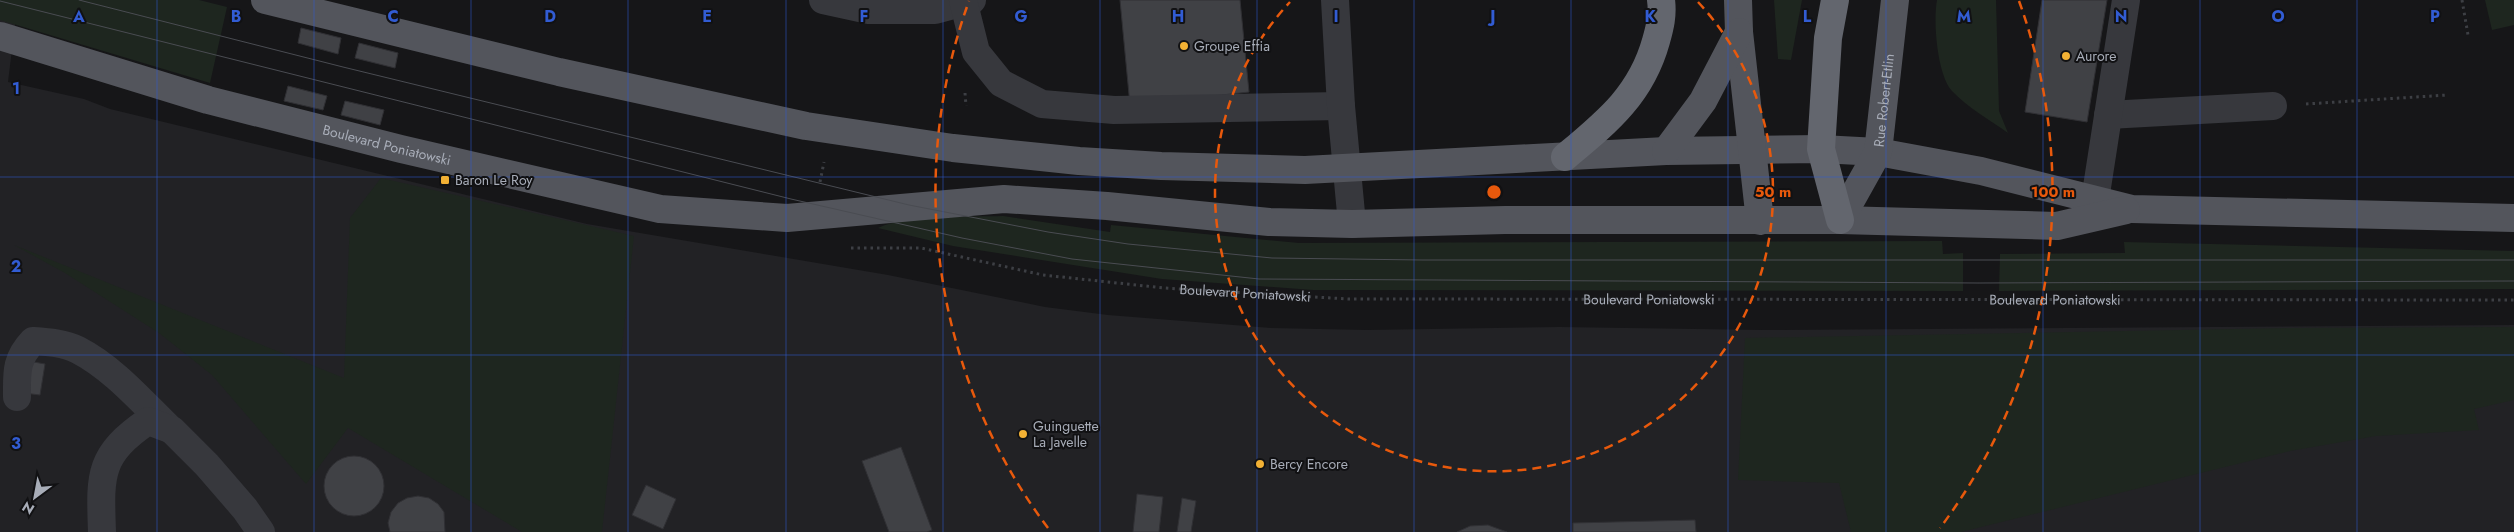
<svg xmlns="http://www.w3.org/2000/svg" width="2514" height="532" font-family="Jost,sans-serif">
<rect width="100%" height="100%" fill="#161618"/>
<polygon fill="#222225" points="0,0 18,0 8,82 84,99 110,109 587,224 888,275 1045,307 1108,315 1271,328 1367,330 1560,327 1763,330 2514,325 2514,532 0,532"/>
<g fill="#1e261f">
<polygon points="0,0 199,0 227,7 210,83 0,20"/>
<polygon points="1774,0 1802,0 1791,60 1778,59"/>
<path d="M1937,0H1996L1999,111L2008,133C1990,120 1967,107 1952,91C1937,75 1933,20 1937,0Z"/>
<polygon points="2485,0 2514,0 2514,25 2492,30"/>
<polygon points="381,178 634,236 602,532 522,532 348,428 306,484 212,375 159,333 65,273 14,245 344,378 350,218"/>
<path d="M1003,216L1110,232L1111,225L1299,243L1942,241L1943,254L1963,253V291L1313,290L1162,279L953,246L878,228C903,215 973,217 1003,216Z"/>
<polygon points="2124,242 2514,251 2514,289 1999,291 2000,254 2125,253"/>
<polygon points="2514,327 2514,400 2474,409 2479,430 2376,436 2290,451 1961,532 1851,532 1839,483 1738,480 1745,338 2288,328"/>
</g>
<g fill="#404145" stroke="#303034">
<polygon points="1120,0 1240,0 1249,92 1130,105"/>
<polygon points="2042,0 2107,0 2087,122 2025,112"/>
<polygon points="301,28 341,38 338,54 298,43"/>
<polygon points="359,43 398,53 395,68 355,58"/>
<polygon points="288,86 327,96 323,110 284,101"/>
<polygon points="345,101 384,110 380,125 341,115"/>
<polygon points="28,361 45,364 40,395 24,393"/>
<polygon points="901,447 932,530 927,532 889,532 862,461"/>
<circle cx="354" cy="486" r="30"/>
<polygon points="646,485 676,499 663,529 632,515"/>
<polygon points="1137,494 1163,497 1159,532 1133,532"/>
<polygon points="418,496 429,498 438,504 444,512 445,532 390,532 388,523 391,512 398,503 407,498"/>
<polygon points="1182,498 1196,501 1191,532 1177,532"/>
<polygon points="1695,520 1696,532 1573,532 1573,523"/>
<polygon points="1488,525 1507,532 1457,532 1470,526"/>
</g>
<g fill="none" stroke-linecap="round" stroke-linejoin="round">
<g stroke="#3d3f44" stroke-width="3" stroke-dasharray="2.5 4" stroke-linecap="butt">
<polyline points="2462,0 2468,35"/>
<polyline points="965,93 966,106"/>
<polyline points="2306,104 2447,95"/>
<polyline points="820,182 824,162"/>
<path id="s1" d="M851,248H921L1043,275L1164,288L1348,299L2514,300"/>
</g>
<g stroke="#37383d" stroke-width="28">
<polyline points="823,0 869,10 935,10 972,0"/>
<polyline points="963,0 976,52 1001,83 1042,104 1114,110 1341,106"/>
<polyline points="1335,0 1341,106 1352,224"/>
<polyline points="2108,115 2273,106"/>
<polyline points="2095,200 2126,0"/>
<path d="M17,397C17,373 15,360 33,341C48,342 64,343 78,350C113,368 142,402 170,429"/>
<path d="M102,532C100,475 98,455 148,421L172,430L207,465L245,509L261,532"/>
</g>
<g stroke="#53555c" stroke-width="28">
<polyline points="265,0 559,72 806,126 953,148 1079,161 1161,166 1305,170 1666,151 1821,149 1878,152 1981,171 2132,209 2514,218"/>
<polyline points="1738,0 1739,32 1760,221"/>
<path id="s2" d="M0,36L208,100L401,149L660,209L787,218L1004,199L1107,206L1269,222L1352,224L1505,220H1840L2057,226L2126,210"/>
<polyline points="1666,151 1703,101 1739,32"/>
<path id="s3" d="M1840,220L1878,152L1895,0"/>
</g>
<g stroke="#63666e" stroke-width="28">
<polyline points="1835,0 1828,38 1821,149 1840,220"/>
<path d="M1565,157C1607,122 1641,95 1656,41C1660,27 1663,15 1661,0"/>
</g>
<g stroke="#4a4c52" stroke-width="1">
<polyline points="79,0 343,67 909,205 1048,232 1128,244 1272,258 1422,260 2514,260"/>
<polyline points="0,1 791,199 962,238 1072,259 1259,279 1978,283 2514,281"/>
</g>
</g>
<path fill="none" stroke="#325cd3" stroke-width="1" stroke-opacity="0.55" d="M157,0V532M314,0V532M471,0V532M628,0V532M786,0V532M943,0V532M1100,0V532M1257,0V532M1414,0V532M1571,0V532M1728,0V532M1886,0V532M2043,0V532M2200,0V532M2357,0V532M0,177H2514M0,355H2514"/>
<g fill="none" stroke="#e8590c" stroke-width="2.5" stroke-dasharray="9 6">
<path d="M1698 2A279 279 0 1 1 1290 2"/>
<path d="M1048 528A559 559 0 0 1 969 1M2019 1A559 559 0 0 1 1940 528"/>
</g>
<g fill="#f2b134" stroke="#111113" stroke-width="2">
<circle cx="1184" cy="46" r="5"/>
<circle cx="2066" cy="56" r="5"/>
<rect x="440" y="175" width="10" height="10" rx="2.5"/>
<circle cx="1023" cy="434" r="5"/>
<circle cx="1260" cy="464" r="5"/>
</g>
<g text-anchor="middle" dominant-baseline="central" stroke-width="4" stroke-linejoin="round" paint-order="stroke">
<g font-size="14" fill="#a8adb8" stroke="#111113" text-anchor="start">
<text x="1194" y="46">Groupe Effia</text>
<text x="2076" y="56">Aurore</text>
<text x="455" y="180">Baron Le Roy</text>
<text x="1033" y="426">Guinguette<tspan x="1033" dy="16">La Javelle</tspan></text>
<text x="1270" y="464">Bercy Encore</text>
</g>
<g font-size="14" fill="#a8adb8" stroke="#111113">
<text stroke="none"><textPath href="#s3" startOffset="130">Rue Robert-Etlin</textPath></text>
<text stroke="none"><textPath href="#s2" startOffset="402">Boulevard Poniatowski</textPath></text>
<text stroke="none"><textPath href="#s1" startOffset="398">Boulevard Poniatowski</textPath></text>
<text stroke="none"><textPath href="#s1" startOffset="1208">Boulevard Poniatowski</textPath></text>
<text stroke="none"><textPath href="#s1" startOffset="802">Boulevard Poniatowski</textPath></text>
</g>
</g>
<g font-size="16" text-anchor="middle" font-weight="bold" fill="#325cd3" stroke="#111113" stroke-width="4" stroke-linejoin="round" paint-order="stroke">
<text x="79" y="22">A</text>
<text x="236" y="22">B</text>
<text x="393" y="22">C</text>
<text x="550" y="22">D</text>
<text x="707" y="22">E</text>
<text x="864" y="22">F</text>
<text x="1021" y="22">G</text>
<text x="1178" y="22">H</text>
<text x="1336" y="22">I</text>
<text x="1493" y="22">J</text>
<text x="1650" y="22">K</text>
<text x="1807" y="22">L</text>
<text x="1964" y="22">M</text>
<text x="2121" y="22">N</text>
<text x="2278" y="22">O</text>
<text x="2435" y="22">P</text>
<text x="16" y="94">1</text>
<text x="16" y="272">2</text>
<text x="16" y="449">3</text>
</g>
<circle cx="1494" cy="192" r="8" fill="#e8590c" stroke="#111113" stroke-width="2.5"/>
<g font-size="15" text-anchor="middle" font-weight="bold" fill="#e8590c" stroke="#111113" stroke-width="4" stroke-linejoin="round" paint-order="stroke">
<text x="1773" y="197">50 m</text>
<text x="2053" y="197">100 m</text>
</g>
<g transform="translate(35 497) rotate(212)" stroke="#111113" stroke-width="4" paint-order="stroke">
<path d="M0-4L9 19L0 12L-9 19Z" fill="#a8adb8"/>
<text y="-8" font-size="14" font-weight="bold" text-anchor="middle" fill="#a8adb8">N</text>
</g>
</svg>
